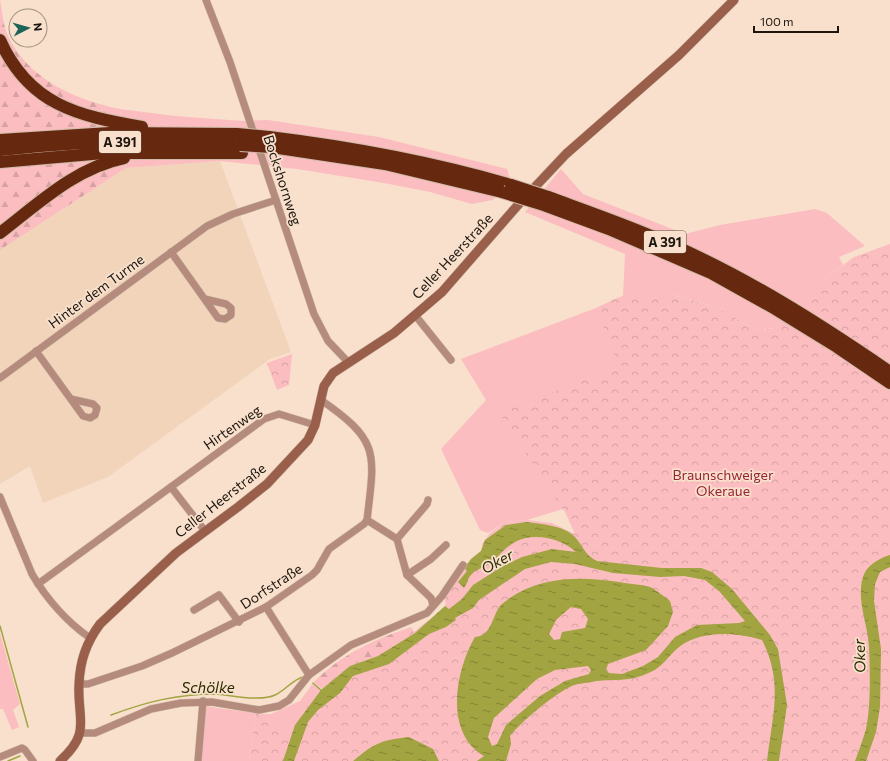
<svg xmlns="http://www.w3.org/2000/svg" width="890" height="761" font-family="Commissioner,sans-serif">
<defs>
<pattern id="forest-firs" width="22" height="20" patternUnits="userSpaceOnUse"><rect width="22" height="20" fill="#fbbdbf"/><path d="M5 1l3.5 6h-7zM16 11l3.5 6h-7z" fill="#d7a2a3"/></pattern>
<pattern id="park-crowns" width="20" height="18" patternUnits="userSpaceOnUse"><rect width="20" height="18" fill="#fbbdbf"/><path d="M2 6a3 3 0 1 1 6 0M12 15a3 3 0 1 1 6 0" fill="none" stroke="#d7a2a3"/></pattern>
<pattern id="water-ripples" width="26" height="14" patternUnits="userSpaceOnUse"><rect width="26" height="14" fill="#a2a441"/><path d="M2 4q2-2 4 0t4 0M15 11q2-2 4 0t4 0" fill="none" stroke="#838435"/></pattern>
</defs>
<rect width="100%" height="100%" fill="#f8e0cc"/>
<polygon fill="#f2d4bb" points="220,161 291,352 270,359 108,477 43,503 30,466 0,484 0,250 126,168"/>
<g fill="#fbbdbf">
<polygon points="120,109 175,116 243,121 268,120 379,137 507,169 510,179 493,200 472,204 430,192 384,183 297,169 220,161 126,168"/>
<polygon points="561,169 583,194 685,234 720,225 815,209 827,213 865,246 839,257 843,265 819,283 775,328 755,330 720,310 700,302 672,295 890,410 527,520 505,522 488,533 480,530 441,449 486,400 461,359 596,308 623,296 625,254 525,212"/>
<polygon points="0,633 20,704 13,710 19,727 12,730 3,709 0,709"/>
<polygon points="313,683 321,690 302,714 291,735 260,714 271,714 300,701"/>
<polygon points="203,706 256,713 249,761 199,761"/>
</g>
<g fill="url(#forest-firs)">
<path d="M0,0C2,11 3,25 8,36C29,80 76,100 120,109L126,168L0,250Z"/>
<path d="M411,627L415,633L378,656L350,666L322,689L314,682C340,655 375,639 411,627Z"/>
</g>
<g fill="url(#park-crowns)">
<path d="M890,244V761H439L433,749L366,750L353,761H249L256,713L260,714L291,734C302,709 322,687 343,671C353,663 366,662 377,656C393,648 409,637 422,625C429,619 438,616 444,609C446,605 446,601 444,597L471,559L481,551L483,543L490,533L505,522L527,520L552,523L575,534L565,512L499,413L619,367L596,308C605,304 615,298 624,296C655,289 691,297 720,310C741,319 749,334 775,328L819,283L854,257Z"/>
<polygon points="292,354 289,385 277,390 267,363"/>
</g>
<g fill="url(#water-ripples)" fill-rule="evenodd">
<path d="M526,522C541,524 562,525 574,536C583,545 585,556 597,561L662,568H701L712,572L732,589L770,635L778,649L787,705L779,761H767C772,716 784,683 762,640C736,632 701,630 679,647C667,657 663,668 646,674C627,682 615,679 596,681C588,683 578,683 572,686C554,694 522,721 510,736L511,744L506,761H477L484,756C444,733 455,671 475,637C493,636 492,613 502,604C535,576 579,576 619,582C629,584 640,584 650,587C657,590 664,597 670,601L673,612L668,626L646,650L608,664L606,670L609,673L622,674L643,666L658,657L675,637L697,625L739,623L745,621L719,591L705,580L684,576L660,577L613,573L575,564L551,562L525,569L479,600L473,608L455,618L456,620L446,627L429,634L389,664L353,676L340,693L318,710L308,722L294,761H283L295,725L321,690L350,666L378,656L415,633L445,606L449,609L462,599L473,585L503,566L522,557L552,549L576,552C561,538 533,532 515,542C505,547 498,558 489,564C483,568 476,569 471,575C467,579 468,583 464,588L458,582L467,571L464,568L471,559L481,551L485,540L506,525ZM571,607L581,609L588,619L585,628L562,632L560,639L554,640L549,634L556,620ZM588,666L591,670L589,674L565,681L540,696L506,725L497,744L492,746L488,737L494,718L537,679L555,670Z"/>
<path d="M890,555V567L880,572L875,584L874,601L881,649L880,707L876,732L866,761H855C859,750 863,740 866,729C871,707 870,670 869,647C868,624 856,600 863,577C866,566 879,558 890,555Z"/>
<path d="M409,737L433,749L439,761H353C374,743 382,740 409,737Z"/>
</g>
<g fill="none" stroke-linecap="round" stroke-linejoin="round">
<g stroke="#a2a441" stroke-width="1.5">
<polyline points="0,626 28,727"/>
<polyline points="313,683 322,691"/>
<path d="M111,715C146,702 177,694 215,694C231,695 260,702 275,695C286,690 292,680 303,677"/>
<polyline points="8,761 20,756"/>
</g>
<g stroke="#d1bbaa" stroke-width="8">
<g id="minor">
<polyline points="206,0 230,62 314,314 328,341 348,362"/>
<polyline points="171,252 218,318 225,319 231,315 231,308 226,304 205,299"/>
<polyline points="415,315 451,360"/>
<polyline points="36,351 83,416 90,418 95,415 97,408 93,404 71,399"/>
<polyline points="0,378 207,226 233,214 276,200"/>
<polyline points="171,487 205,531"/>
<path d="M0,497L32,574C46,598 67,622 90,638"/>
<polyline points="367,520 397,539 407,575 431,598 433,605"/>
<polyline points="397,539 427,504 428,500"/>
<polyline points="407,575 431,559 446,545"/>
<polyline points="38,584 264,419 279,414 315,425"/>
<polyline points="266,607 309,675"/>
<polyline points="194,610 219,595 239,622"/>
<path d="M79,684H88L142,666L172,653L266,607L312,575L317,570L329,549L364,524L367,520C375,452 380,441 321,400"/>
<polyline points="81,733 95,733 151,709 181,703 212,702 259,710 279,706 289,700 309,675 351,645 427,613 442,596 463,565"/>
<polyline points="0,757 22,748 25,750 33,761"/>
<polyline points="198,761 203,701"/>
</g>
</g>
<g stroke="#d1bbaa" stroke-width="10">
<path id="secondary" d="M60,761C92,732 77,720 79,684C80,661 86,643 100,624L176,553L238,507L267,484L308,440L315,425L324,386L333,373L394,333L442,292L518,205L566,154L679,55L734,0"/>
</g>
<g stroke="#d1bbaa" stroke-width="14">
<g id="motorway">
<path d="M0,40C29,105 78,116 142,127"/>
<path d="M269,137C351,147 432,162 511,185"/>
<polyline points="0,140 110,133 237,134"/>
<polyline points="272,147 385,164 502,192"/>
<path d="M0,150C80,141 160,139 240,145"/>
<polyline points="0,162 104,153 242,153"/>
<path d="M548,197C589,212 630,226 670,244C748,278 820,324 890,372"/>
<polyline points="544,205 609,229 711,273 772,307 837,347 890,383"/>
<path d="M0,233C38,204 75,168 124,158"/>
</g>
</g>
<use href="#minor" stroke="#b48b7c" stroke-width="7"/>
<use href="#secondary" stroke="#995f4a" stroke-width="9"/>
<use href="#motorway" stroke="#672810" stroke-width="12"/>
<g stroke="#d1bbaa" stroke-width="14" stroke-linecap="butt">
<g id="motorway-bridge">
<polyline points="237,134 269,137"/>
<polyline points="240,145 272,147"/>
<polyline points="511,185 548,197"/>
<polyline points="502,192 544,205"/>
</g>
</g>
<use href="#motorway-bridge" stroke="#672810" stroke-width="12"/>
</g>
<g text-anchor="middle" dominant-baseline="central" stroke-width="3.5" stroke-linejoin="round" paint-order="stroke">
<g fill="#f8e0cc" stroke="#5f5247" stroke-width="1">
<rect x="99" y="131" width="42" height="22" rx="3"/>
<rect x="644" y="231" width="42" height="22" rx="3"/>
</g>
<g font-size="13" font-weight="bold" fill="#1d150e">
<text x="120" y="142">A 391</text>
<text x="665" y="242">A 391</text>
</g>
<g font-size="14" fill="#1d150e" stroke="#f8e0cc">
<text transform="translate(283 180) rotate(72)">Bockshornweg</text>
<text transform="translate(452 256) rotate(-47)">Celler Heerstraße</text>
<text transform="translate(96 291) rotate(-36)">Hinter dem Turme</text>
<text transform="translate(232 427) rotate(-35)">Hirtenweg</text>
<text transform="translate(220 500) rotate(-38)">Celler Heerstraße</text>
<text transform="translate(271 586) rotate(-33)">Dorfstraße</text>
</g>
<g font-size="14" fill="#982437" stroke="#f8e0cc">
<text x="723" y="474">Braunschweiger<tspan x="723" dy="16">Okeraue</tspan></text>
</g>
<g font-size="15" font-style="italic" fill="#2c2c01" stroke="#f8e0cc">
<text transform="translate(497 561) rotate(-29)">Oker</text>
<text transform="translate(859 656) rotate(-92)">Oker</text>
<text x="208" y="687">Schölke</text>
</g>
</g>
<g transform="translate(28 28) rotate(84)"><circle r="19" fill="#f8e0cc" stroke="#a08f80"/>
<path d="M0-3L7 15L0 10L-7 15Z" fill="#1c6458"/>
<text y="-6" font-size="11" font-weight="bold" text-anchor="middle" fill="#1d150e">N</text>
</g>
<path d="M754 26v6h84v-6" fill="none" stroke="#1d150e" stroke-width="2"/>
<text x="760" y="26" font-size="12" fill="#1d150e" stroke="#f8e0cc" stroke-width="3" paint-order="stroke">100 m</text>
</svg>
